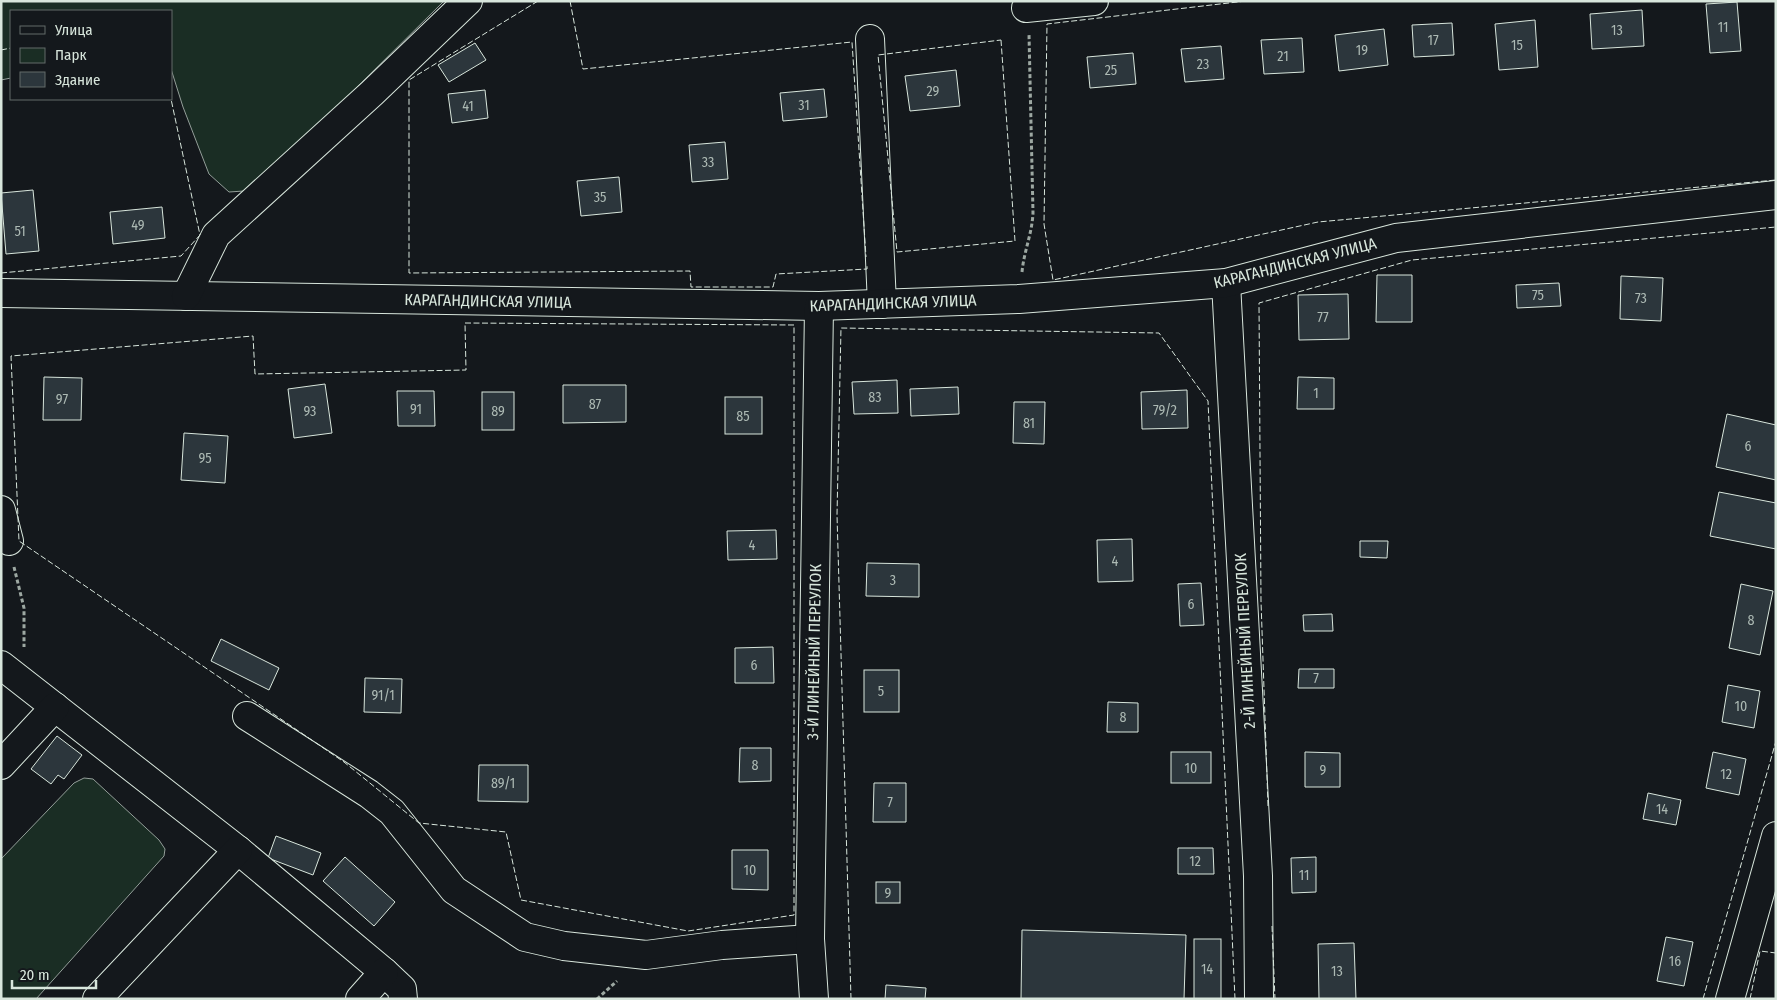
<svg xmlns="http://www.w3.org/2000/svg" width="1777" height="1000" font-family="'Fira Sans Condensed',sans-serif">
<rect width="100%" height="100%" fill="#14181c"/>
<g fill="#1a2d24" stroke="#939e99">
<polygon points="1,1 444,1 335,109 244,191 229,192 209,174 183,107 171,69 171,11 11,11 11,78 1,80"/>
<polygon points="84,778 93,779 159,840 165,849 164,856 36,999 1,999 1,859 74,783"/>
</g>
<g fill="#2c363c" stroke="#d8e6dc">
<polygon points="1737,2 1741,51 1710,53 1706,4"/>
<polygon points="1642,10 1644,46 1592,49 1590,14"/>
<polygon points="1535,20 1538,67 1499,70 1495,24"/>
<polygon points="1452,23 1454,55 1414,57 1412,25"/>
<polygon points="1384,29 1388,65 1339,71 1335,35"/>
<polygon points="1302,38 1304,72 1264,74 1261,40"/>
<polygon points="475,43 486,60 449,82 438,65"/>
<polygon points="1221,46 1224,79 1185,82 1181,49"/>
<polygon points="1133,53 1136,84 1090,88 1087,57"/>
<polygon points="956,70 960,106 910,111 905,76"/>
<polygon points="824,89 827,117 783,121 780,93"/>
<polygon points="485,90 488,118 452,123 448,94"/>
<polygon points="725,142 728,179 692,182 689,145"/>
<polygon points="619,177 622,212 581,216 577,181"/>
<polygon points="33,190 39,251 6,254 1,193"/>
<polygon points="162,207 165,238 113,244 110,212"/>
<polygon points="1377,275 1412,275 1412,322 1376,322"/>
<polygon points="1621,276 1663,278 1661,321 1620,319"/>
<polygon points="1559,283 1561,306 1517,308 1516,285"/>
<polygon points="1348,294 1349,339 1299,340 1298,295"/>
<polygon points="44,377 82,378 81,420 43,420"/>
<polygon points="1298,377 1334,378 1334,409 1297,409"/>
<polygon points="897,380 898,413 854,414 852,382"/>
<polygon points="325,384 332,433 294,438 288,389"/>
<polygon points="563,385 626,385 626,422 563,423"/>
<polygon points="958,387 959,414 911,416 910,389"/>
<polygon points="1187,390 1188,428 1142,429 1141,392"/>
<polygon points="397,391 434,391 435,426 398,426"/>
<rect x="482" y="392" width="32" height="38"/>
<rect x="725" y="397" width="37" height="37"/>
<polygon points="1014,402 1045,402 1044,444 1013,443"/>
<polygon points="1727,414 1776,425 1776,480 1716,467"/>
<polygon points="184,433 228,436 225,483 181,480"/>
<polygon points="1719,492 1776,503 1776,549 1710,536"/>
<polygon points="776,530 777,559 728,560 727,531"/>
<polygon points="1132,539 1133,581 1098,582 1097,540"/>
<polygon points="1360,541 1388,541 1387,558 1360,557"/>
<polygon points="867,563 919,564 919,597 866,596"/>
<polygon points="1201,583 1204,625 1180,626 1178,584"/>
<polygon points="1741,584 1773,591 1760,655 1729,648"/>
<polygon points="1332,614 1333,631 1304,631 1303,615"/>
<polygon points="221,639 279,668 269,690 211,661"/>
<polygon points="773,647 774,683 735,683 735,648"/>
<polygon points="1299,669 1334,669 1334,688 1298,688"/>
<rect x="864" y="670" width="35" height="42"/>
<polygon points="365,678 402,679 401,713 364,712"/>
<polygon points="1728,685 1760,691 1754,728 1722,722"/>
<polygon points="1108,702 1138,703 1138,732 1107,732"/>
<polygon points="57,736 82,755 64,779 58,775 51,784 31,769"/>
<polygon points="740,748 771,748 771,781 739,782"/>
<rect x="1171" y="752" width="40" height="31"/>
<polygon points="1305,752 1340,753 1340,787 1305,787"/>
<polygon points="1713,752 1746,759 1739,795 1706,788"/>
<polygon points="479,765 528,765 528,802 478,801"/>
<polygon points="874,783 906,783 906,822 873,822"/>
<polygon points="1648,793 1681,800 1676,825 1643,819"/>
<polygon points="276,836 321,853 313,875 268,858"/>
<polygon points="1178,848 1213,848 1214,874 1178,874"/>
<polygon points="732,850 768,850 768,890 732,889"/>
<polygon points="345,857 395,902 374,926 323,881"/>
<polygon points="1316,857 1316,892 1292,893 1291,858"/>
<rect x="876" y="882" width="24" height="21"/>
<polygon points="1022,930 1186,935 1184,999 1021,999"/>
<polygon points="1666,937 1693,942 1684,986 1657,981"/>
<rect x="1194" y="939" width="27" height="60"/>
<polygon points="1354,943 1356,999 1319,999 1318,944"/>
<polygon points="886,985 926,988 925,999 885,999"/>
</g>
<g fill="none" stroke-linecap="round" stroke-linejoin="round">
<g stroke="#d8e6dc" stroke-width="30">
<g id="minor">
<polyline points="1026,8 1094,1"/>
<polyline points="870,39 882,304"/>
<polyline points="1226,283 1258,876 1259,999"/>
<polyline points="1,293 819,306 1019,299 1226,283 1396,238 1776,195"/>
<polyline points="186,296 216,235 372,93 468,1"/>
<polyline points="1,510 9,541"/>
<polyline points="1,665 238,850 384,972 402,989 403,999"/>
<polyline points="247,716 369,794 392,812 454,890 525,937 564,946 646,955 722,945 810,939"/>
<polyline points="1,765 55,707"/>
<polyline points="97,999 238,850"/>
<polyline points="360,999 384,972"/>
<polyline points="814,999 810,939 819,306"/>
<polyline points="1730,999 1776,836"/>
</g>
</g>
<g stroke="#9da8a2" stroke-width="3" stroke-dasharray="4 2.5" stroke-linecap="butt">
<path d="M1022,272C1024,251 1032,234 1033,213L1029,34"/>
<polyline points="14,567 24,608 24,647"/>
<polyline points="597,999 617,981"/>
</g>
<use href="#minor" stroke="#14181c" stroke-width="28"/>
<g stroke="#d8e6dc" stroke-width="1" stroke-dasharray="6 2.5" stroke-linecap="butt">
<polyline points="538,1 409,80 409,273 690,271 691,287 773,287 776,274 867,269 867,265"/>
<polyline points="570,1 583,69 852,42 866,257"/>
<polyline points="1246,1 1047,24 1044,224 1053,280 1318,222 1776,180"/>
<polygon points="1001,40 1015,241 897,252 878,55"/>
<polyline points="1,50 11,48"/>
<polyline points="1,273 181,256 200,235 171,99"/>
<polygon points="465,323 794,325 794,915 688,931 521,900 506,832 419,823 344,762 19,541 11,356 253,336 255,374 466,370"/>
<polyline points="1268,806 1261,601 1259,303 1412,260 1776,227"/>
<polyline points="1272,926 1275,999"/>
<polyline points="851,999 837,515 841,328 1159,333 1208,401 1235,999"/>
<polyline points="1703,999 1776,741"/>
<polyline points="1750,999 1760,951 1776,953"/>
</g>
</g>
<g text-anchor="middle" dominant-baseline="central" stroke-width="4" stroke-linejoin="round" paint-order="stroke">
<g font-size="14" fill="#adbab4">
<text x="1723" y="27">11</text>
<text x="1617" y="30">13</text>
<text x="1433" y="40">17</text>
<text x="1517" y="45">15</text>
<text x="1362" y="50">19</text>
<text x="1283" y="56">21</text>
<text x="1203" y="64">23</text>
<text x="1111" y="70">25</text>
<text x="933" y="91">29</text>
<text x="804" y="105">31</text>
<text x="468" y="106">41</text>
<text x="708" y="162">33</text>
<text x="600" y="197">35</text>
<text x="138" y="225">49</text>
<text x="20" y="231">51</text>
<text x="1538" y="295">75</text>
<text x="1641" y="298">73</text>
<text x="1323" y="317">77</text>
<text x="1316" y="393">1</text>
<text x="875" y="397">83</text>
<text x="62" y="399">97</text>
<text x="595" y="404">87</text>
<text x="416" y="409">91</text>
<text x="1165" y="410">79/2</text>
<text x="310" y="411">93</text>
<text x="498" y="411">89</text>
<text x="743" y="416">85</text>
<text x="1029" y="423">81</text>
<text x="1748" y="446">6</text>
<text x="205" y="458">95</text>
<text x="752" y="545">4</text>
<text x="1115" y="561">4</text>
<text x="893" y="580">3</text>
<text x="1191" y="604">6</text>
<text x="1751" y="620">8</text>
<text x="754" y="665">6</text>
<text x="1316" y="678">7</text>
<text x="881" y="691">5</text>
<text x="383" y="695">91/1</text>
<text x="1741" y="706">10</text>
<text x="1123" y="717">8</text>
<text x="755" y="765">8</text>
<text x="1191" y="768">10</text>
<text x="1323" y="770">9</text>
<text x="1726" y="774">12</text>
<text x="503" y="783">89/1</text>
<text x="890" y="802">7</text>
<text x="1662" y="809">14</text>
<text x="1195" y="861">12</text>
<text x="750" y="870">10</text>
<text x="1304" y="875">11</text>
<text x="888" y="893">9</text>
<text x="1675" y="961">16</text>
<text x="1207" y="969">14</text>
<text x="1337" y="971">13</text>
</g>
<g font-size="16" fill="#d8e6dc" stroke="#14181c">
<text transform="translate(1295 263) rotate(-14)">КАРАГАНДИНСКАЯ УЛИЦА</text>
<text transform="translate(488 301) rotate(1)">КАРАГАНДИНСКАЯ УЛИЦА</text>
<text transform="translate(893 303) rotate(-2)">КАРАГАНДИНСКАЯ УЛИЦА</text>
<text transform="translate(1245 641) rotate(-93)">2-Й ЛИНЕЙНЫЙ ПЕРЕУЛОК</text>
<text transform="translate(814 652) rotate(-89)">3-Й ЛИНЕЙНЫЙ ПЕРЕУЛОК</text>
</g>
</g>
<rect width="1777" height="1000" fill="none" stroke="#d8e6dc" stroke-width="5"/>
<rect x="10" y="10" width="162" height="90" fill="#14181c" stroke="#626a69"/>
<rect x="20" y="26" width="25" height="8" fill="#14181c" stroke="#626a69"/>
<text x="55" y="35" font-size="15" fill="#d8e6dc">Улица</text>
<rect x="20" y="48" width="25" height="15" fill="#1a2d24" stroke="#626a69"/>
<text x="55" y="60" font-size="15" fill="#d8e6dc">Парк</text>
<rect x="20" y="72" width="25" height="15" fill="#2c363c" stroke="#626a69"/>
<text x="55" y="85" font-size="15" fill="#d8e6dc">Здание</text>
<path d="M12 980v8h84v-8" fill="none" stroke="#d8e6dc" stroke-width="2.5"/>
<text x="20" y="980" font-size="15" fill="#d8e6dc" stroke="#14181c" stroke-width="4" paint-order="stroke">20 m</text>
</svg>
